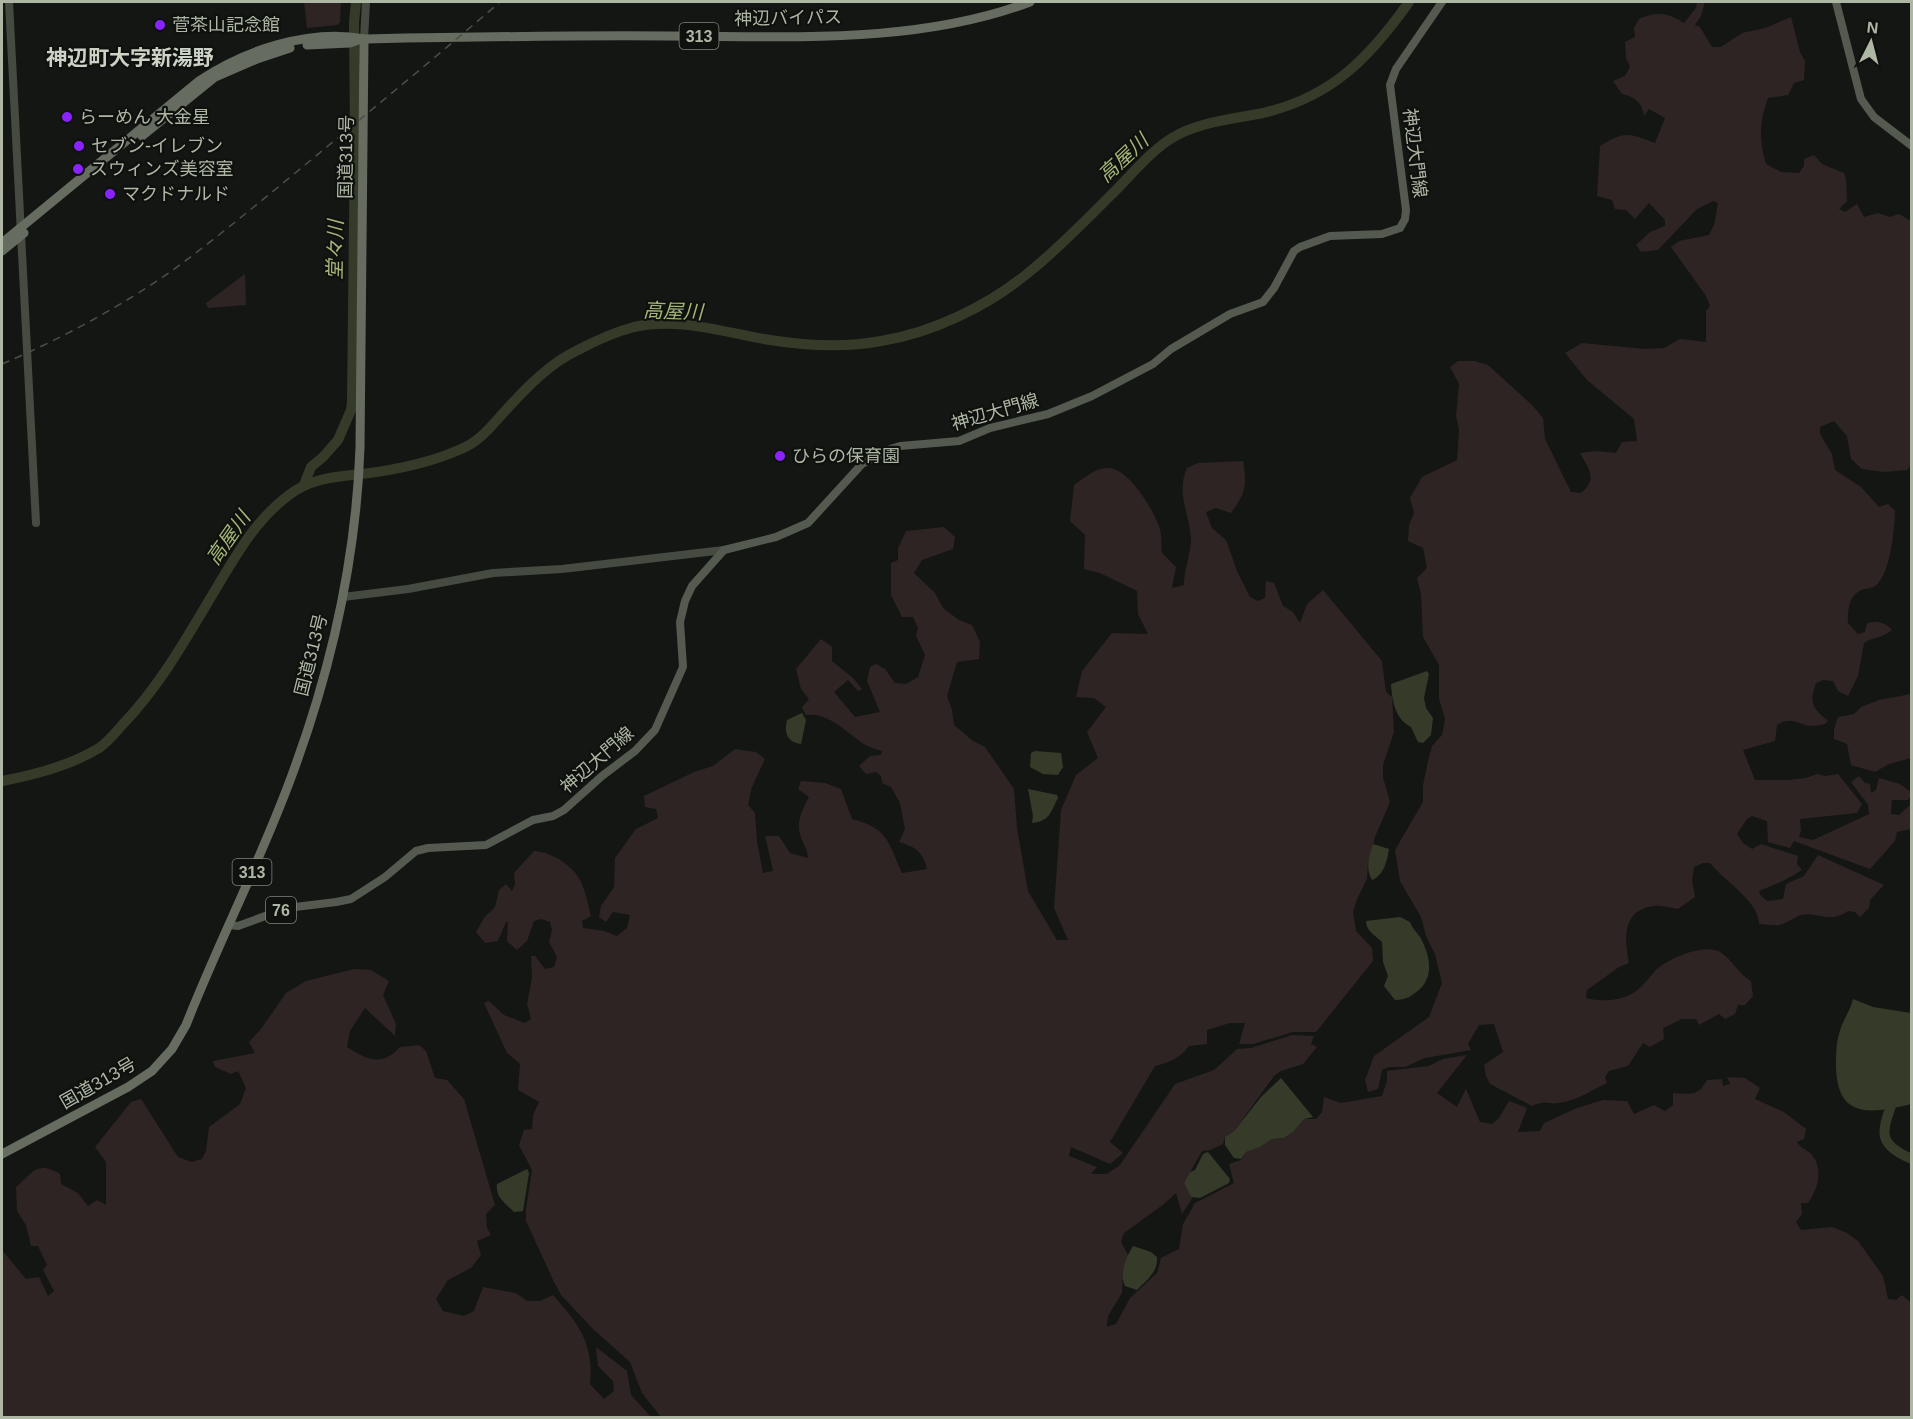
<svg xmlns="http://www.w3.org/2000/svg" width="1913" height="1419" font-family="Arial,'Noto Sans JP',sans-serif">
<rect width="100%" height="100%" fill="#141614"/>
<g fill="#2e2424">
<polygon points="304,2 341,2 340,22 337,25 307,28"/>
<path d="M1697,2H1705L1701,16L1695,25L1700,27L1712,47H1721L1742,33L1765,28L1791,17L1800,52L1805,61L1804,80L1794,83L1788,95L1768,98C1759,124 1759,138 1766,164L1781,172L1799,173L1804,166V159L1814,155L1822,164L1844,173L1846,179L1847,201L1839,209L1845,212L1857,204L1864,217L1878,213L1890,217L1899,214L1911,221V465L1907,470L1884,472L1862,469L1851,459L1847,436L1834,421L1820,427V434L1832,454L1835,470L1861,487L1879,507L1888,504L1895,511C1894,530 1891,574 1875,586C1871,589 1865,588 1861,590C1848,597 1848,610 1848,623L1858,634L1865,632L1867,623C1877,621 1885,622 1892,630C1883,638 1873,637 1864,643L1858,676L1848,696L1838,691L1833,681L1823,680L1816,683C1809,703 1812,707 1828,721L1825,724C1819,725 1811,727 1805,725C1793,721 1788,718 1777,725L1775,741L1743,750L1755,780H1788L1806,778L1817,774L1825,776L1838,774L1862,804L1857,813L1800,819L1801,831L1799,837L1813,840L1869,814L1868,805L1851,782L1859,776L1865,783L1870,784L1871,793L1876,790L1879,778L1900,784L1911,792V796L1908,800H1892L1891,814L1899,815L1911,804V829L1897,832L1895,841L1870,869L1794,841L1790,848L1768,842L1767,821L1752,816L1747,819L1737,834L1743,843L1752,849L1761,844L1798,856L1797,864L1802,870L1783,881L1759,891L1761,896L1767,901L1783,899L1786,884L1804,876L1818,855L1884,885L1870,900L1869,908L1860,917L1855,912L1848,911C1828,924 1821,912 1801,915C1795,917 1790,921 1783,924C1777,927 1767,924 1759,924C1759,901 1724,881 1710,863H1703L1694,867L1692,880L1695,897L1678,909C1671,908 1661,905 1654,906C1622,910 1624,938 1629,963L1619,967L1587,990L1586,998C1601,1002 1618,1001 1632,994C1642,988 1648,979 1655,971C1667,959 1704,943 1720,952C1732,959 1738,974 1751,981L1753,996L1745,1005H1738L1735,1014L1725,1019L1719,1014L1699,1025L1696,1019H1682L1663,1028L1664,1039L1650,1047L1643,1043L1628,1066L1609,1071L1605,1077L1607,1083C1592,1090 1576,1101 1559,1103C1546,1105 1548,1099 1532,1106L1490,1084L1486,1076L1484,1065L1503,1052L1494,1024L1479,1025L1468,1044L1471,1050L1425,1058L1405,1067H1389L1382,1070L1378,1089L1368,1092L1365,1080L1374,1056L1429,1017L1442,983L1435,954L1426,936L1421,917L1400,881L1395,850L1423,802V785L1428,761L1432,746L1442,735L1445,719L1439,699V665L1423,637L1421,594L1417,578L1427,568L1423,548L1408,541L1409,525L1414,513L1410,498L1422,477L1457,460L1459,430L1456,416L1459,384L1450,367L1458,361H1475L1488,365L1532,405L1543,418L1545,439L1571,492L1581,493C1598,479 1589,469 1580,453L1597,451L1616,453L1622,442L1637,441L1634,419L1587,380L1565,353L1582,343L1645,349L1664,348L1680,339L1706,342V311L1710,306L1706,296L1671,247L1679,241L1709,235L1714,225L1718,203L1713,201L1697,209L1658,250L1641,252L1636,245L1650,232L1665,226V220L1649,203L1635,219L1626,210L1615,209L1612,200L1597,196L1600,146C1625,131 1628,133 1655,143L1665,118L1649,109L1644,116C1642,102 1635,97 1622,94L1613,81L1625,76L1630,67L1626,58L1625,42L1635,37L1634,28L1639,19C1657,11 1668,13 1684,23L1696,8Z"/>
<polygon points="245,274 246,305 208,308 206,303"/>
<path d="M1243,461C1247,486 1246,492 1231,513L1216,508L1206,512L1212,528L1226,540L1237,571L1250,597L1258,601L1265,598L1266,581L1274,583L1283,606L1293,612L1300,623L1307,604L1323,590L1382,661L1386,692L1392,697L1394,732L1383,765V777L1390,802L1375,837L1368,863L1367,879L1357,899L1353,912L1356,931L1372,948L1373,961L1316,1032H1293L1253,1044H1239L1245,1023H1230L1207,1030V1044L1189,1046C1180,1058 1169,1063 1155,1066L1110,1142L1123,1153L1110,1164L1071,1147L1069,1156L1097,1167L1091,1174H1107L1120,1165L1175,1084L1214,1070L1237,1049L1251,1048L1292,1035L1314,1036L1311,1044L1317,1047L1303,1064L1281,1071L1274,1076L1234,1131L1225,1137L1223,1144L1210,1150L1202,1151L1184,1183L1192,1199L1182,1214L1176,1193L1164,1204L1124,1233L1121,1242L1128,1255L1123,1271L1122,1293L1108,1316L1107,1327L1116,1324L1130,1298L1157,1273L1161,1258L1179,1249L1183,1224L1195,1203L1234,1183L1229,1164L1241,1160L1246,1152L1260,1147L1272,1139L1284,1138L1293,1132L1304,1119H1316L1322,1112L1324,1097L1341,1103L1382,1096L1387,1081V1071L1429,1066L1443,1059L1467,1055L1437,1093L1457,1107L1466,1089L1480,1122L1492,1124L1499,1118L1509,1101L1527,1108L1518,1132L1540,1131L1544,1123L1577,1108L1603,1100L1627,1101L1634,1114L1654,1105L1665,1111L1673,1105V1093C1690,1094 1698,1097 1707,1080L1722,1079L1723,1086L1730,1084L1727,1077L1745,1078L1760,1088L1755,1099L1784,1112L1806,1129L1804,1139L1797,1142C1801,1149 1806,1149 1811,1154C1824,1168 1818,1189 1808,1203H1801L1802,1214L1796,1222L1801,1230L1832,1227L1847,1233L1858,1241L1883,1276L1888,1299L1896,1300L1902,1295L1911,1303V1417H661L642,1393L630,1362L593,1329L561,1295L554,1282L526,1221V1209L532,1170L519,1145L524,1130L532,1129L533,1115L539,1102L518,1090L520,1064L507,1053L484,1003L489,1001L504,1015L525,1023L531,1019L527,1004L532,978L531,956H535L545,969L554,967L557,957L549,942L552,930L550,922L541,919L534,921L527,941L517,950L507,941L508,922H506L498,941L485,943L476,932L484,918L495,907L499,890L506,884L512,891L515,884L514,873L534,851C552,852 574,866 581,882C586,893 588,905 591,916L582,921L583,928L604,931L617,936L627,928L630,915L613,912L606,922L599,917L601,906L614,887L615,858L636,829L658,818L656,809L645,807L644,796L694,772L713,766L735,749L756,752L765,759L752,787L748,805L755,813L757,841L763,873L773,871L765,836H779L790,853L808,858C808,849 802,843 800,834C796,822 803,808 809,797L798,789L801,781L825,783L841,789L852,819C888,828 888,842 902,873L927,869C923,852 916,847 899,842L905,829L900,803L891,787L882,783L881,776L876,772L866,774L859,766L870,756L881,755L882,751C876,749 870,748 864,744C847,733 829,712 806,715L802,707L809,699L801,689L796,669L821,639L832,647V661L853,678L862,689L858,691L848,680L834,692L855,717L880,712L867,681L870,667L876,664L885,669L895,683L906,684L918,677L925,655L916,636L918,628L913,617H902L891,595V563L898,560V548L906,531L944,527L955,537L953,549L922,560L914,573L935,593L943,608L959,620L972,625L980,642L979,659L957,662L947,696L952,710L954,725L973,741L985,747L1014,789L1017,828L1028,891L1057,940H1068L1054,908L1061,810L1076,775L1098,758L1087,732L1106,707L1094,698L1076,697L1082,671L1112,633L1148,634L1138,614L1137,591L1100,573L1084,569L1085,535L1070,521L1074,485C1083,479 1095,468 1107,468C1129,467 1154,511 1160,529C1162,536 1161,546 1162,553L1176,567L1172,588L1184,585C1184,569 1191,553 1191,538C1189,514 1176,492 1187,468L1198,463Z"/>
<polygon points="1911,694 1911,758 1889,764 1875,772 1851,765 1847,744 1834,739 1834,729 1838,717 1854,714 1861,707 1879,700"/>
<path d="M354,969L371,970L389,981L383,995L396,1024L395,1036L365,1008L350,1031L347,1047C367,1060 383,1067 400,1047L419,1045L426,1051L435,1078L447,1080L464,1099L495,1205L486,1214L487,1228L491,1235L477,1241L481,1255L471,1268L448,1280L436,1299L443,1311L464,1316L474,1311L483,1287L516,1293L527,1301H540L553,1295C579,1324 594,1344 590,1384L604,1399L614,1391L613,1381L598,1366L596,1347L627,1371L631,1395L651,1417H2V1250L26,1279L39,1277L48,1296L54,1291L43,1270L47,1265L38,1246H31L26,1225L17,1211L16,1187C33,1173 36,1160 60,1174L61,1184L78,1193L88,1206L97,1200L106,1205V1162L95,1147L131,1102L141,1099L178,1157L192,1162L202,1159L206,1151L209,1127L240,1104L246,1088L238,1071L231,1074L215,1067L213,1061L255,1053L249,1042L261,1029L286,993L306,981Z"/>
</g>
<g fill="#363b29">
<path d="M1427,671L1429,674L1424,698L1426,708L1433,718L1431,735L1423,743L1418,742L1411,727C1395,719 1392,700 1391,684Z"/>
<path d="M802,713L806,720L801,744C787,742 784,733 787,720Z"/>
<polygon points="1035,751 1061,753 1063,767 1058,775 1043,774 1030,767 1031,753"/>
<path d="M1028,789L1057,795L1058,798C1050,813 1050,821 1032,823L1033,816Z"/>
<path d="M1373,844L1389,849C1387,861 1384,875 1372,880C1365,868 1369,856 1373,844Z"/>
<path d="M1400,917L1410,922C1412,928 1416,931 1420,937C1429,953 1435,975 1420,989C1411,996 1407,1000 1395,1000L1384,986L1388,976L1383,962L1382,942C1375,935 1366,931 1366,921Z"/>
<path d="M1853,999L1873,1007L1911,1013L1912,1103L1908,1105C1868,1114 1837,1118 1836,1066C1836,1056 1836,1045 1839,1034C1842,1021 1850,1012 1853,999Z"/>
<polygon points="1281,1078 1313,1117 1304,1119 1293,1132 1284,1138 1272,1139 1260,1147 1246,1152 1241,1159 1234,1158 1225,1145 1225,1137 1234,1131 1261,1097"/>
<polygon points="1208,1152 1230,1179 1229,1183 1200,1198 1191,1197 1184,1183 1190,1172 1195,1170 1203,1154"/>
<path d="M527,1169L529,1173L523,1211L514,1212C506,1204 495,1197 497,1184Z"/>
<path d="M1133,1246L1151,1252L1157,1257C1158,1272 1147,1280 1137,1290L1125,1286C1119,1273 1126,1258 1133,1246Z"/>
</g>
<g fill="none" stroke-linecap="round" stroke-linejoin="round">
<g stroke="#363b29" stroke-width="10">
<polyline points="304,485 311,467 323,457 338,440 351,410 352,402 355,135 354,22 356,2"/>
<path d="M2,781C34,775 70,766 99,748C108,742 116,732 123,724C162,684 191,630 220,582C239,550 258,518 289,495C311,478 335,477 362,474C395,470 430,463 461,449C481,441 492,425 506,410C527,387 550,363 578,350C595,341 615,332 634,327C680,317 726,333 770,340C808,346 844,348 881,341C932,333 988,306 1028,273C1057,250 1083,223 1109,197C1128,179 1150,151 1172,138C1198,122 1233,119 1263,113C1332,97 1369,58 1409,2"/>
<path d="M1894,1097C1883,1130 1874,1143 1912,1159"/>
</g>
<g stroke="#464b42" stroke-width="8">
<polyline points="9,2 36,523"/>
<polyline points="364,39 366,2"/>
<polyline points="343,597 408,589 493,573 562,569 724,550"/>
</g>
<g stroke="#545a50" stroke-width="8">
<polyline points="1836,2 1861,99 1874,117 1912,146"/>
<polyline points="229,925 238,926 287,908 336,902 351,899 385,877 416,851 428,848 486,845 533,820 553,816 564,810 602,776 635,751 655,730 683,667 680,622 685,601 692,586 724,550 776,537 808,523 862,464 890,449 900,446 959,441 990,428 1048,414 1092,396 1153,364 1171,349 1230,314 1263,302 1274,288 1294,251 1300,247 1330,236 1382,234 1400,228 1405,219 1406,210 1390,85 1396,69 1442,2"/>
</g>
<g stroke="#666d60" stroke-width="9">
<polyline points="307,45 350,43 361,39"/>
<polyline points="142,136 215,77 257,59 290,48"/>
<path d="M2,243L199,81C243,51 310,28 364,39C466,37 567,35 669,36C788,36 916,45 1030,2"/>
<polyline points="2,251 24,233"/>
<path d="M2,1154L128,1087L152,1071L172,1049L186,1025C219,941 261,860 292,775C331,670 356,560 360,448L364,39"/>
</g>
<path stroke="#4b5047" stroke-width="1.5" stroke-dasharray="8 6" stroke-linecap="butt" d="M2,364C61,339 120,307 173,270C218,237 261,201 305,165C370,111 436,57 500,2"/>
</g>
<g fill="#8a23ff" stroke="#0f110f" stroke-width="2">
<circle cx="160" cy="25" r="6"/>
<circle cx="67" cy="117" r="6"/>
<circle cx="79" cy="146" r="6"/>
<circle cx="78" cy="169" r="6"/>
<circle cx="110" cy="194" r="6"/>
<circle cx="780" cy="456" r="6"/>
</g>
<g text-anchor="middle" dominant-baseline="central" stroke-width="4.5" stroke-linejoin="round" paint-order="stroke">
<g fill="#0f110f" stroke="#7e8577" stroke-width="1.5">
<rect x="679.5" y="23" width="39" height="26" rx="4.5"/>
<rect x="232.5" y="859" width="39" height="26" rx="4.5"/>
<rect x="266" y="897" width="30" height="26" rx="4.5"/>
</g>
<g font-size="16" font-weight="bold" fill="#aeb7a4">
<text x="699" y="36">313</text>
<text x="252" y="872">313</text>
<text x="281" y="910">76</text>
</g>
<g font-size="18" fill="#aeb7a4" stroke="#0f110f">
<text transform="translate(788 18) rotate(-1)">神辺バイパス</text>
<text transform="translate(1415 153) rotate(83)">神辺大門線</text>
<text transform="translate(346 157) rotate(-89)">国道313号</text>
<text transform="translate(995 412) rotate(-16)">神辺大門線</text>
<text transform="translate(311 655) rotate(-76)">国道313号</text>
<text transform="translate(597 760) rotate(-41)">神辺大門線</text>
<text transform="translate(98 1083) rotate(-30)">国道313号</text>
</g>
<g font-size="18" fill="#aeb7a4" stroke="#0f110f" text-anchor="start">
<text x="172" y="25">菅茶山記念館</text>
<text x="79" y="117">らーめん 大金星</text>
<text x="91" y="146">セブン-イレブン</text>
<text x="90" y="169">スウィンズ美容室</text>
<text x="122" y="194">マクドナルド</text>
<text x="792" y="456">ひらの保育園</text>
</g>
<g font-size="20" font-style="italic" fill="#a5b678" stroke="#0f110f">
<text transform="translate(1123 158) rotate(-43)">高屋川</text>
<text transform="translate(335 250) rotate(-89)">堂々川</text>
<text transform="translate(673 311) rotate(2)">高屋川</text>
<text transform="translate(228 538) rotate(-55)">高屋川</text>
</g>
<g font-size="21" font-weight="bold" fill="#ccd3c6" stroke="#0f110f">
<text x="130" y="57">神辺町大字新湯野</text>
</g>
</g>
<rect width="1913" height="1419" fill="none" stroke="#aeb7a4" stroke-width="6"/>
<g transform="translate(1871 42) rotate(6)" stroke="#0f110f" stroke-width="4.5" paint-order="stroke">
<path d="M0-4.5L10 22L0 15L-10 22Z" fill="#aeb7a4"/>
<text y="-9" font-size="16" font-weight="bold" text-anchor="middle" fill="#aeb7a4">N</text>
</g>
</svg>
